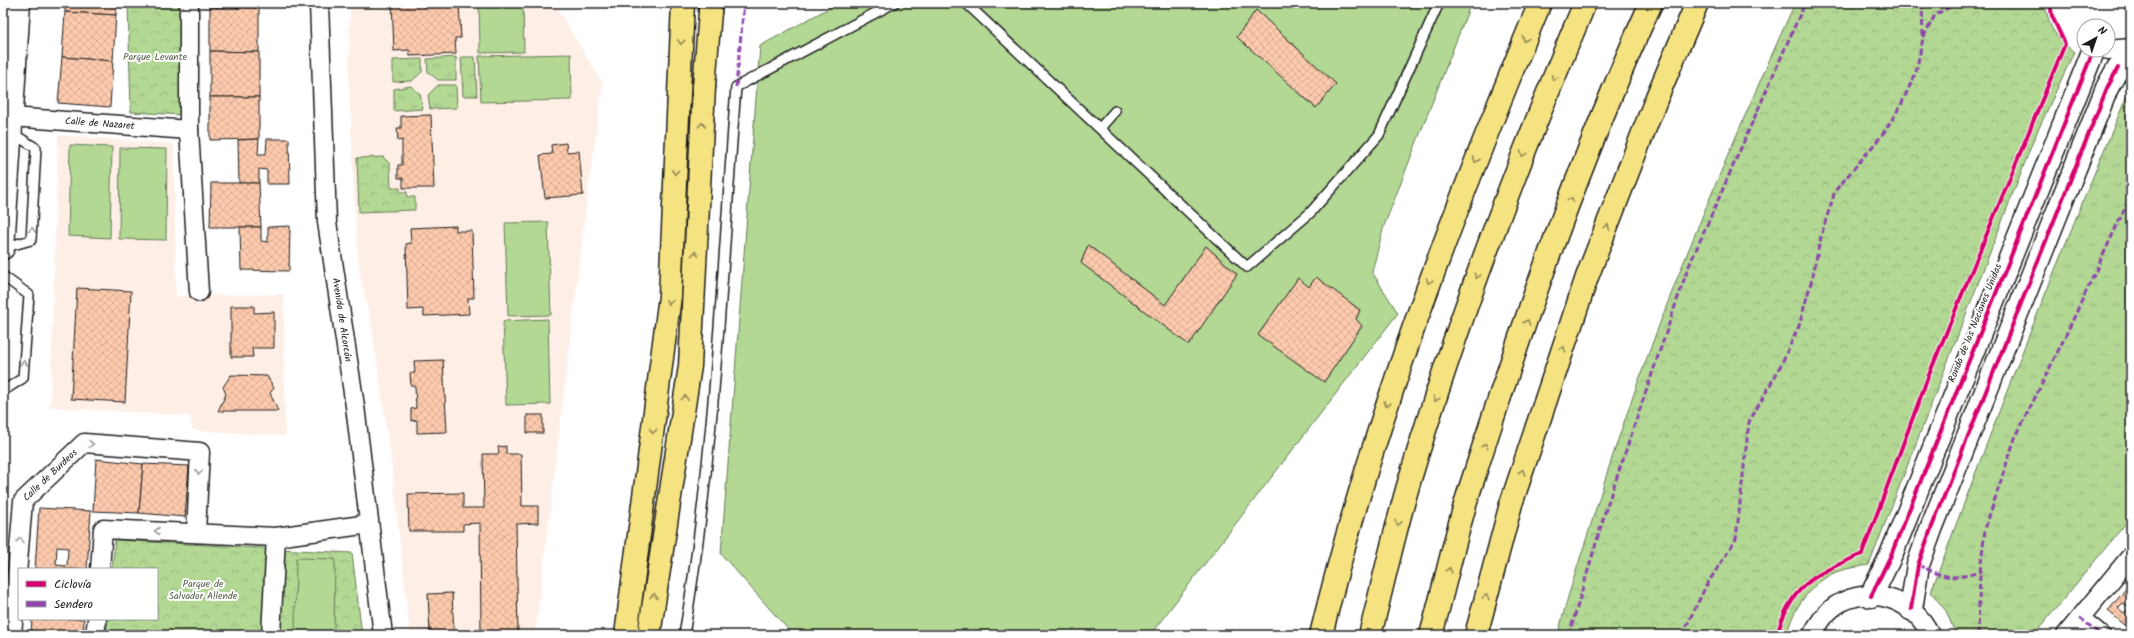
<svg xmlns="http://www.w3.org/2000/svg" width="2134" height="638" font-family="Kalam,sans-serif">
<defs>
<pattern id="grass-tufts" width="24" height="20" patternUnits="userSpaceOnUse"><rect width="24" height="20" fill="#b2d894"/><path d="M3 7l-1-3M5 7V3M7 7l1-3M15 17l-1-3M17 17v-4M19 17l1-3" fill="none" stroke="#98b97f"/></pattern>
<pattern id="forest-crowns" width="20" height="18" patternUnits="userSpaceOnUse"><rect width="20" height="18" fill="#b2d894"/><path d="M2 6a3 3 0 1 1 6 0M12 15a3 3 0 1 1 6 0" fill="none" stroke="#98b97f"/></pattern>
<pattern id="building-cross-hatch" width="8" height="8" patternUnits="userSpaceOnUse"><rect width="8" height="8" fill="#fdcaad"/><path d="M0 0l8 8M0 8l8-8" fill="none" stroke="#d8ad94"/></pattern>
</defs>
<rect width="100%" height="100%" fill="#fff"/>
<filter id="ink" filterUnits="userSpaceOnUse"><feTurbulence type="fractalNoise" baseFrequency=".025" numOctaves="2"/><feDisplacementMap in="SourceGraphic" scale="8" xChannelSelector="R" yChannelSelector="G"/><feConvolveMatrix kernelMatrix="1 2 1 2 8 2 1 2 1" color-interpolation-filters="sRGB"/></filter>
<g filter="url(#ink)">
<g fill="#feefe6">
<polygon points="350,3 554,3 603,84 587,200 535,635 410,635 392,468 372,327 359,270 355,217 349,79"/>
<polygon points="58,135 174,144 176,296 284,294 285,436 192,430 190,416 50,407"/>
</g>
<g fill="url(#grass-tufts)" stroke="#677a58">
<polygon points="456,57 456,80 438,80 428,72 427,59"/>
<polygon points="461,57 475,57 477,96 463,96"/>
<polygon points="422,59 422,72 412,81 393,82 393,60"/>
<polygon points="438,85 456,85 457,108 430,109 428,95"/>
<polygon points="411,86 420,94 423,109 394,111 394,89"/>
<path d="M2131,86V517L2034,635H1956L1946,611L1931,592C1994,421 2060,253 2131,86Z"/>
</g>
<g fill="url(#forest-crowns)" stroke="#677a58">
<polygon points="128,3 180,3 182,115 131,112"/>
<path d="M1795,3H2045C2049,29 2055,36 2074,52L2034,139L1869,565C1859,567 1846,568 1836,572C1811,583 1792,609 1787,635H1558C1568,591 1584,548 1597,505C1650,333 1721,167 1795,3Z"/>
<polygon points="383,157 390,164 391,188 400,188 400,192 407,192 407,197 415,197 415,210 359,212 357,158"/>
<polygon points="115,540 352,553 362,635 106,635 108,619 157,619 157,569 112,569"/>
</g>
<g fill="#b2d894" stroke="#677a58">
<polygon points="479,3 523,3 524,52 480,53"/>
<polygon points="838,3 1471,3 1384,226 1372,272 1398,313 1150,635 793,635 721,554 760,46"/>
<polygon points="571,54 572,100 481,102 479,56"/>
<polygon points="70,145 112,147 110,238 68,236"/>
<polygon points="120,148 167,149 166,240 119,239"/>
<polygon points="548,222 551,315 508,316 505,223"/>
<polygon points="548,319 550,404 506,405 503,321"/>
<polygon points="296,558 335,559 334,633 295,632"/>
</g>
<g fill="url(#building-cross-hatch)" stroke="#1c1c1c" fill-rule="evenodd">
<polygon points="65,3 117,3 116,15 65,12"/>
<polygon points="392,3 459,3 461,38 455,38 456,54 410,56 409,50 394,51"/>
<polygon points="210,7 259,8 259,52 210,51"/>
<polygon points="1256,10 1336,84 1316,108 1237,37"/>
<polygon points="65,12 116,15 113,61 62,57"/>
<polygon points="210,51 259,52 259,97 210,97"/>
<polygon points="62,57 113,61 110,107 58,103"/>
<polygon points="210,97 259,97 259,139 210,140"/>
<polygon points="431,115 434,188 403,188 403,178 398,178 398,165 402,165 402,140 398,141 397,128 401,128 401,116"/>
<polygon points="259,139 258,154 266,154 267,139 289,139 290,184 267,184 267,170 259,169 259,183 239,183 238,140"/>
<polygon points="566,143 567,152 579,151 583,195 545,198 540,155 552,154 551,145"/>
<polygon points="211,183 259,183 261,227 210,227"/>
<polygon points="290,226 289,271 241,270 240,227 261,227 261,241 268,242 268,227"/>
<polygon points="456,226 456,231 472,231 474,298 468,298 469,314 424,316 423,309 408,310 406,244 411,243 410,228"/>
<polygon points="1088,245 1165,305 1206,246 1237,274 1189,345 1081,263"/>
<polygon points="1316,277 1360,310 1356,319 1362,326 1324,382 1258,335 1298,278 1309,287"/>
<polygon points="77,288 131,291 125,402 71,399"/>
<polygon points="231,306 254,306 254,313 274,312 274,348 252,348 253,357 231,357"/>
<polygon points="443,360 447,432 417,433 417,420 411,421 411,409 416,408 415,386 411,386 410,373 415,373 414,361"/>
<polygon points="231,375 267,376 274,388 270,393 278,411 218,411 226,394 223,387"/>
<rect x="527" y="415" width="16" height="18"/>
<polygon points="506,446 506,454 521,454 522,506 538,506 538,523 516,524 518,635 481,635 480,523 463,524 463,531 409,531 408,494 463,493 463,508 484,508 483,454 499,454 498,447"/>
<polygon points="96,459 143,464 139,513 93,511"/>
<polygon points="143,464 189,466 185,517 139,513"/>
<path d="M39,508L91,511L87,569H35ZM57,547L68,548L67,566L56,565Z"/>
<path d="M2128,586L2131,588V614L2129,617L2131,619V630L2108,611ZM2123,603L2129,608L2124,613L2118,608Z"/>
<polygon points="452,593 454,635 430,635 428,594"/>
<polygon points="32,619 84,619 83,635 31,635"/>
</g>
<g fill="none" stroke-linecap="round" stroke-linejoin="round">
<g stroke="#1c1c1c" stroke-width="12">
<g id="lane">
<polyline points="966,3 1247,267 1310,213 1379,135 1439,3"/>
<polyline points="1100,128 1115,111"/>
<polyline points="3,248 31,240 36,148 12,133"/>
<polyline points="3,276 29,295 23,378 3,391"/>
<path d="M684,635C715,454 722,270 736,87L894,3"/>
</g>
</g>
<g stroke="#1c1c1c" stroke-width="21">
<g id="street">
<polyline points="189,3 189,130 199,292"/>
<path id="s1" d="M319,3L327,222L355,406L383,635"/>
<polyline points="2108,50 2131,48"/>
<path id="s2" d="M11,117L189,130"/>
<polyline points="276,537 369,524"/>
<polyline points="100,569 103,529 276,537 271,635"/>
<polyline points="2080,618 2101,635"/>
<path id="s3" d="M12,635L23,501L84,443L200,452L196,533"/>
<polyline points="95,635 97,619"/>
<path d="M1812,635C1817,626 1822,617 1830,610C1862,582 1915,597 1930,635"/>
<polyline points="2066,635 2131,556"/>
</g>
</g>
<g stroke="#1c1c1c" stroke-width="25">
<g id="secondary">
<polyline points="3,248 19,3"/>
<polyline points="1871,596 1891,555 2092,54"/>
<polyline points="1911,609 1918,565 1931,529 2107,88 2118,68 2131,63"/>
</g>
</g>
<g stroke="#1c1c1c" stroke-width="25">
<polyline id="primary" points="704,87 710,12"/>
</g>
<g stroke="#1c1c1c" stroke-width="25">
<g id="highway">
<polyline points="710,12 711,3"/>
<polyline points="626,635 670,296 683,3"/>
<polyline points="649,635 690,366 704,87"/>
<path d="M1321,635C1374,417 1454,210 1540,3"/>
<path d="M1370,635C1383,583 1395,530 1410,479C1458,317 1519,159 1585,3"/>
<path d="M1431,635C1444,589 1454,541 1468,495C1521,328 1579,162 1651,3"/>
<polyline points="1476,635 1511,504 1587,277 1657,97 1697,3"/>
</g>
</g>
<use href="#lane" stroke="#fff" stroke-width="9"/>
<use href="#street" stroke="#fff" stroke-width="18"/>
<use href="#secondary" stroke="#fff" stroke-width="22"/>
<use href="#primary" stroke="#f5e382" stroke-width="22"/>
<use href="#highway" stroke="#f5e382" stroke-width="22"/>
<g stroke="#8e44ad" stroke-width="3" stroke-dasharray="6 3" stroke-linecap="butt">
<polyline points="1922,3 1923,38"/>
<polyline points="736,87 744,3"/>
<path d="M1918,565C1945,577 1950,581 1980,572"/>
<polyline points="2080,618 2101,635"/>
<polyline points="1569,635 1606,509 1688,268 1805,3"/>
<polyline points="1682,635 1706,586 1736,539 1749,422 1779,369 1799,326 1813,275 1821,236 1835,191 1883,134 1901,105 1916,72 1923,38 1935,15 1957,3"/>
<polyline points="1978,635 1980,572 1985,529 2015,438 2064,339 2131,195"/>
</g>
<g stroke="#fff" stroke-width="6">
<g id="cycleway">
<polyline points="1871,596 1891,555 2092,54"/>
<polyline points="1911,609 1918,565 1931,529 2107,88 2118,68"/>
<path d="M1777,635C1791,583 1817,574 1862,554L1928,377L2065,44L2052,16L2050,3"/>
</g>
</g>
<use href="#cycleway" stroke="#d6006c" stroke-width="4"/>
</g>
<defs><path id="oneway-chevron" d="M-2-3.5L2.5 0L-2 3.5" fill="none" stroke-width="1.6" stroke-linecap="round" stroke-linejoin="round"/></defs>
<g stroke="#938954">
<use href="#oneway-chevron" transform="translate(1525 39) rotate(112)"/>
<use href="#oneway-chevron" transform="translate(681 42) rotate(93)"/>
<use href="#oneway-chevron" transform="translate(1554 78) rotate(113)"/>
<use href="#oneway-chevron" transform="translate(702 125) rotate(-87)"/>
<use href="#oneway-chevron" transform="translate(1523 154) rotate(111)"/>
<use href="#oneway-chevron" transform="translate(1476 160) rotate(112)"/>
<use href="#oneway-chevron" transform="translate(675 172) rotate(93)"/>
<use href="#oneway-chevron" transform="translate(1571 200) rotate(-69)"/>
<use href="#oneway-chevron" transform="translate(1607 227) rotate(-69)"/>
<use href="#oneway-chevron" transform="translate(695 254) rotate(-87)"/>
<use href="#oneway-chevron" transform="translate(1477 276) rotate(108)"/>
<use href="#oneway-chevron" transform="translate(1429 281) rotate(110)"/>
<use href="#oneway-chevron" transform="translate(669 302) rotate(97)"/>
<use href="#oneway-chevron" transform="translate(1527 322) rotate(-71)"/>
<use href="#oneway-chevron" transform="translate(1563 349) rotate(-71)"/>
<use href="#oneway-chevron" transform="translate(685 398) rotate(-81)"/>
<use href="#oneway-chevron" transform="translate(1436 399) rotate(108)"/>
<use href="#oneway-chevron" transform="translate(1387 404) rotate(108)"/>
<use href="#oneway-chevron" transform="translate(653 431) rotate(97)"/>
<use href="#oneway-chevron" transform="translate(1485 446) rotate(-71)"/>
<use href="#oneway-chevron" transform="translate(1522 472) rotate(-71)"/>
<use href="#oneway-chevron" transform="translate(1398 523) rotate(104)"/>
<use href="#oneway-chevron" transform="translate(1449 570) rotate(-75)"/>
<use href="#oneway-chevron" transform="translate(654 596) rotate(-81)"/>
<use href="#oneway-chevron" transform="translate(1486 597) rotate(-75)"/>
</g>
<g stroke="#999">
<use href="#oneway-chevron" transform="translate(32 230) rotate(-87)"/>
<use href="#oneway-chevron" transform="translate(24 363) rotate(-86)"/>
<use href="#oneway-chevron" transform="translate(91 444) rotate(2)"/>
<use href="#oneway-chevron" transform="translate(199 472) rotate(93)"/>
<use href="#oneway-chevron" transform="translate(157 531) rotate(-178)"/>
<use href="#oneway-chevron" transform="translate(20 540) rotate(-85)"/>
</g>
</g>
<g text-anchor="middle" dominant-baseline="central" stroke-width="4" stroke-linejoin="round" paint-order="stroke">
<g font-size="10" fill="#505e46" stroke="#fff">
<text x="155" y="57">Parque Levante</text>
<text x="203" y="584">Parque de<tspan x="203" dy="12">Salvador Allende</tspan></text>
</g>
<g font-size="10" fill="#1c1c1c" stroke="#fff">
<text stroke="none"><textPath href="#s2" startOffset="89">Calle de Nazaret</textPath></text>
<text stroke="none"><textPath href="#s1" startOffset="318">Avenida de Alcorcón</textPath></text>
<text transform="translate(1975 323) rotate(-68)">Ronda de las Naciones Unidas</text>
<text stroke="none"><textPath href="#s3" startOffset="172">Calle de Burdeos</textPath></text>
</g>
</g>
<rect width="2134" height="638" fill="none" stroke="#fff" stroke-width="16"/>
<rect x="8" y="8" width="2118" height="622" fill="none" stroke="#1c1c1c" stroke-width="1.5" filter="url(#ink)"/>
<rect x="18" y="568" width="140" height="52" fill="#ffffff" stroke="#a4a4a4"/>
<rect x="26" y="581" width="20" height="6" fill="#d6006c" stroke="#a4a4a4"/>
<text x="54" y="588" font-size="12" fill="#1c1c1c">Ciclovía</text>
<rect x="26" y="601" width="20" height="6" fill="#8e44ad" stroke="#a4a4a4"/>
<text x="54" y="608" font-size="12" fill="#1c1c1c">Sendero</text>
<g transform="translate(2096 38) rotate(40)"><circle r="19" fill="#ffffff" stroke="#a4a4a4"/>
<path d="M0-3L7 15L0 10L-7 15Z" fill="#1c1c1c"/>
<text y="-6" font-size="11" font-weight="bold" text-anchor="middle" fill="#1c1c1c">N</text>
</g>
</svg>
